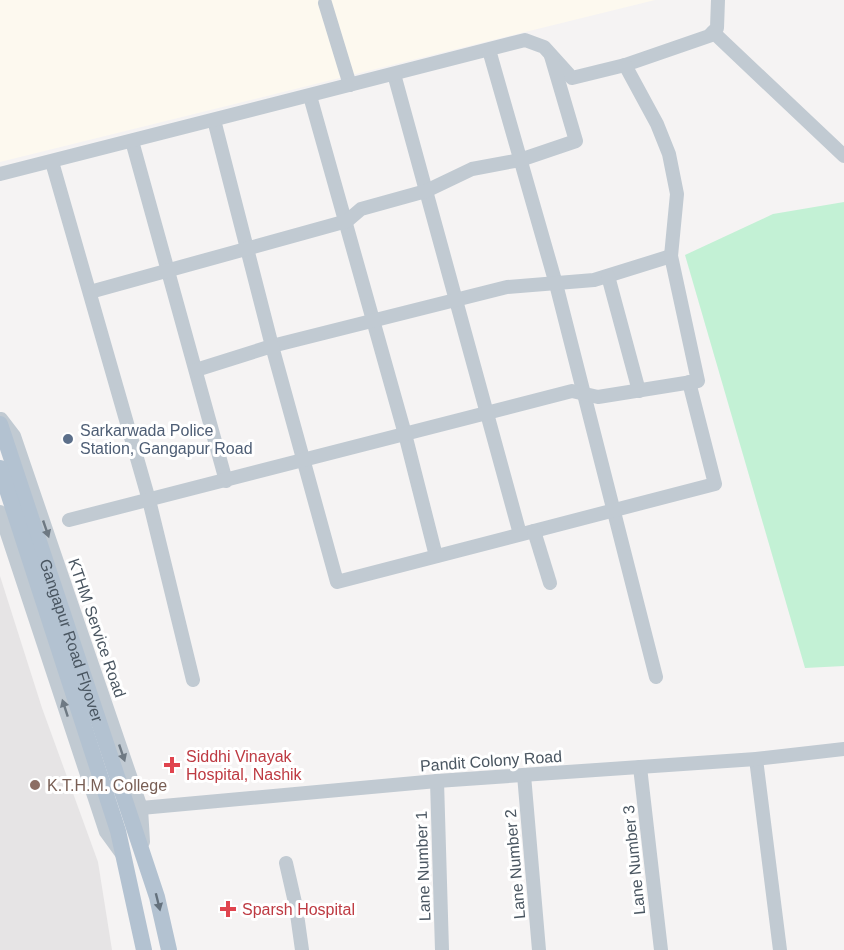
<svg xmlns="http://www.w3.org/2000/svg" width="844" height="950" font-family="Helvetica,sans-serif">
<rect width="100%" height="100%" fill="#f5f3f3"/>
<polygon fill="#fdf9ef" points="0,0 655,0 0,162"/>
<polygon fill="#e6e4e5" points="0,576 42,708 98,862 112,950 0,950"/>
<polygon fill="#c3f1d5" points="844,202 844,666 805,668 685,255 773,214"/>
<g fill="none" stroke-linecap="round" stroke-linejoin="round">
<g stroke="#c1cad2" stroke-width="14">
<polyline points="325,3 350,85"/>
<polyline points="713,32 844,156"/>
<polyline points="489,50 556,284 656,677"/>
<polyline points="394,74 520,534"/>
<polyline points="310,96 405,434 436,556"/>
<polyline points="214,120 272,346 507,287 594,280 671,256"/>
<polyline points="132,141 226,481"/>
<polyline points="52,162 149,500 193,680"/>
<polyline points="0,174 525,40 544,47 572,78 625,65 709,36 717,28 718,0"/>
<polyline points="608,276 639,391"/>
<polyline points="90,292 347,221 361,209 426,191 472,169 520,160 576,141 551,56"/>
<polyline points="196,370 272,346 337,582 715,484 689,382"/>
<polyline points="1,419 14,436 141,808 143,842"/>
<polyline points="0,512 106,832 122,854"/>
<polyline points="69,520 572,391 598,397 698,381 671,256 677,194 669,154 657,124 625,65"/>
<polyline points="534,531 550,583"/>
<polyline points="756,759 780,950"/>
<polyline points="640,767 661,950"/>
<polyline points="524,775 539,950"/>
<polyline points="437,781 442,950"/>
<polyline points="141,808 437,781 756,759 844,749"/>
<polyline points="286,863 296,907 302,950"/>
</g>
<g stroke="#b3c2d1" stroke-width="16">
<path id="s1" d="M0,424L157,897L169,950"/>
<polyline points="0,468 118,831 144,950"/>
</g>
</g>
<defs><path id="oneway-solid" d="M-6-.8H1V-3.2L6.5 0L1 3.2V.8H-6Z" transform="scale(1.5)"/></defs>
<g fill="#6e7983">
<use href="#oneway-solid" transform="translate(46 529) rotate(71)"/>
<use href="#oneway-solid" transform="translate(65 708) rotate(-108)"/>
<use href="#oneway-solid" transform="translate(122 753) rotate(71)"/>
</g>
<use fill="#64717d" href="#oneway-solid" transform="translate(158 902) rotate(76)"/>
<circle fill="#5c6f8a" stroke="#fff" stroke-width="2" cx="68" cy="439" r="6"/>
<g fill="#e0444e" stroke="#fff" stroke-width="2">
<path d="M169 756h6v6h6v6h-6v6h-6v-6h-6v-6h6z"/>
<path d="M225 900h6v6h6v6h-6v6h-6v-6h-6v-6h6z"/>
</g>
<circle fill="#8d6e63" stroke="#fff" stroke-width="2" cx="35" cy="785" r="6"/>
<g text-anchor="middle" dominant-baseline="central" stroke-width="6" stroke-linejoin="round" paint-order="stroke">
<g font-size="16" fill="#4e5e75" stroke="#fff" text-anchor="start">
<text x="80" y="430">Sarkarwada Police<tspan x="80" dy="18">Station, Gangapur Road</tspan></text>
</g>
<g font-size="16" fill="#4a5661" stroke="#fff">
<text transform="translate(97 628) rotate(71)">KTHM Service Road</text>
<text stroke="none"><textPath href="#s1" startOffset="228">Gangapur Road Flyover</textPath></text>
<text transform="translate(491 761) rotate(-4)">Pandit Colony Road</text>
<text transform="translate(634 860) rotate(-96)">Lane Number 3</text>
<text transform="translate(515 864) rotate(-95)">Lane Number 2</text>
<text transform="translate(423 866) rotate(-92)">Lane Number 1</text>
</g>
<g font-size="16" fill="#be3a42" stroke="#fff" text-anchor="start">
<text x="186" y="756">Siddhi Vinayak<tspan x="186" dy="18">Hospital, Nashik</tspan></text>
<text x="242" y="909">Sparsh Hospital</text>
</g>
<g font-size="16" fill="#785e54" stroke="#fff" text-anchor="start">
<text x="47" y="785">K.T.H.M. College</text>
</g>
</g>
</svg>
